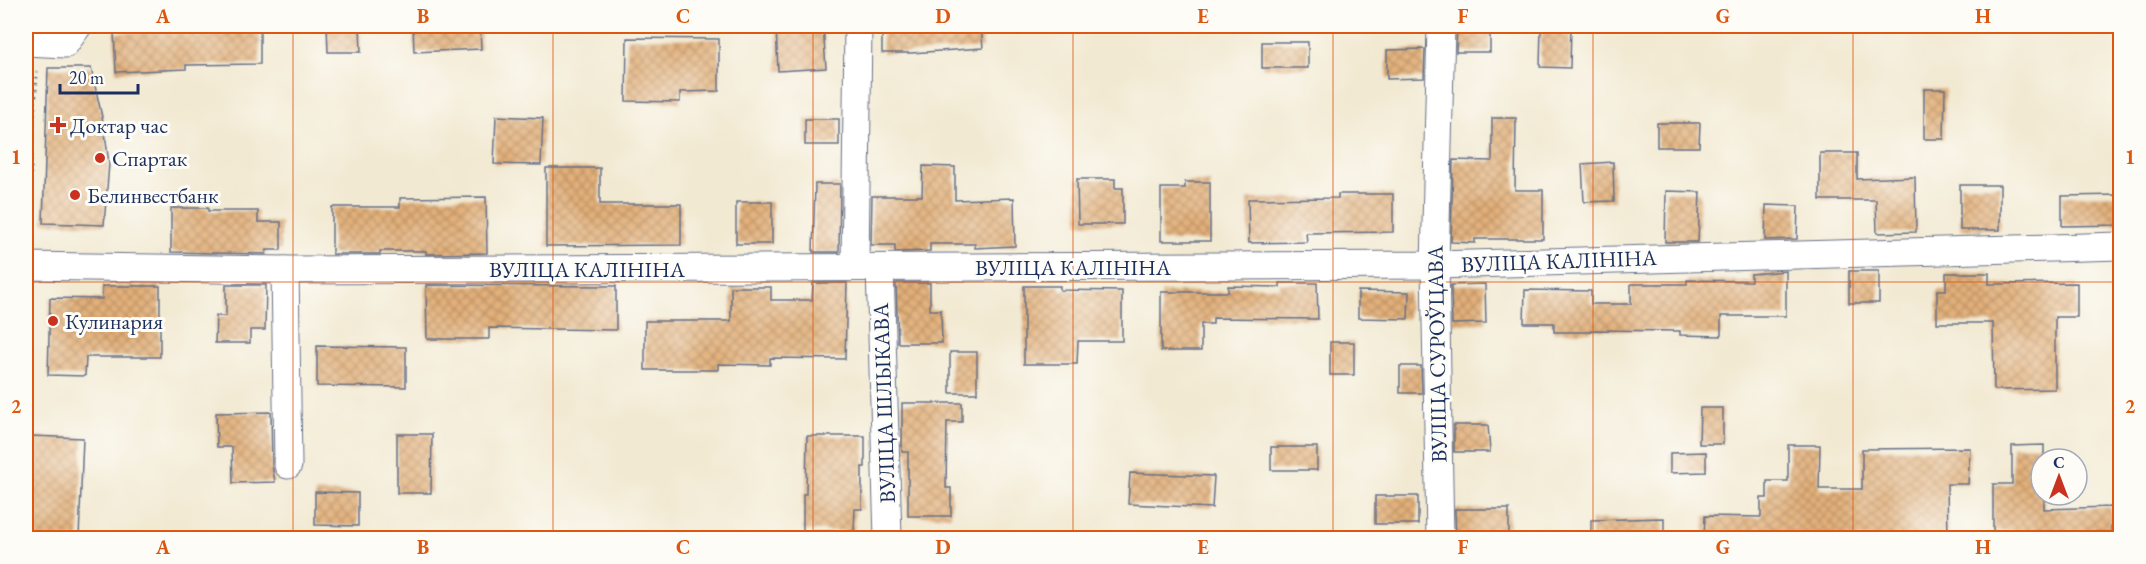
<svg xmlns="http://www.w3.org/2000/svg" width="2146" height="564" font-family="'EB Garamond',serif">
<defs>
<pattern id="building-cross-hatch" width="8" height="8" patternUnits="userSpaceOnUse" patternTransform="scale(1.5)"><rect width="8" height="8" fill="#e3b079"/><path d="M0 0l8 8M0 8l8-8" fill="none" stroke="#b79066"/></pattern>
</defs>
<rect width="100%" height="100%" fill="#fdfcf7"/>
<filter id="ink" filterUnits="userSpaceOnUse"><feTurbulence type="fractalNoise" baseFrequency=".0167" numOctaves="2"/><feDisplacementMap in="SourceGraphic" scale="12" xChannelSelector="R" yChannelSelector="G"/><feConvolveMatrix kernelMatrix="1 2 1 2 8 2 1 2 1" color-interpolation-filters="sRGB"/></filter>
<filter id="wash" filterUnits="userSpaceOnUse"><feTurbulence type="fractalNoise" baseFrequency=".008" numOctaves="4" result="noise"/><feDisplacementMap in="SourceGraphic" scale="24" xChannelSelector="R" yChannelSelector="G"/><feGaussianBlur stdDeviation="1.35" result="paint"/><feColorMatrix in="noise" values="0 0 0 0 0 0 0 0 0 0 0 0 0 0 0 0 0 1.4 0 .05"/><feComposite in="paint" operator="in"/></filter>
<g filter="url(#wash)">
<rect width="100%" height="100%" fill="#f2e9d2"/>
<g id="blocks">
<g fill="url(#building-cross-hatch)">
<polygon points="327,26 360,26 361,52 328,52"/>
<polygon points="413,26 480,26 481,49 414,52"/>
<polygon points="776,26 823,26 826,68 778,71"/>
<polygon points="882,26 981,26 983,48 911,53 882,53"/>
<polygon points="1457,26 1490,26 1490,52 1456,52"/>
<polygon points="1541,26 1571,26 1570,68 1540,67"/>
<polygon points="224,28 260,28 260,64 186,65 186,69 116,72 114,33"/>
<polygon points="627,38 719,39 719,91 680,92 680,102 626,101"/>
<rect x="1262" y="42" width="46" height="26"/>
<polygon points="1425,49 1424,78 1387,79 1387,50"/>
<polygon points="48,68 91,68 104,126 109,164 104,225 43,223"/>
<polygon points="1924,89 1945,89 1944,139 1924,139"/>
<polygon points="496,116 543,118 541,165 494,164"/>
<polygon points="1492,118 1516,118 1515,190 1543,190 1543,239 1475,239 1475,243 1451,242 1453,160 1492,161"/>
<rect x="805" y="119" width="34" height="26"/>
<polygon points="1657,123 1700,123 1699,147 1657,147"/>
<polygon points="1820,153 1857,153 1857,179 1915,177 1916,232 1877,233 1876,200 1820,200"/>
<polygon points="1613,162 1614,201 1584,202 1582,164"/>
<polygon points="923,166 955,167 955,200 1014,198 1015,246 975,248 975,244 930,244 930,251 895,252 895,245 871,245 872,196 922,196"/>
<polygon points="546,168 600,168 600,204 681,204 681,245 546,246"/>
<polygon points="1077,179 1115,179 1115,188 1123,188 1123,224 1078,224"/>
<polygon points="1185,182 1210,182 1210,241 1161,241 1161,188 1185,188"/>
<polygon points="815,184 840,184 839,252 813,252"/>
<rect x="1960" y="185" width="40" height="45"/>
<polygon points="1666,191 1700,192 1698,242 1665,242"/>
<polygon points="1338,194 1393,194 1393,232 1306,233 1307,242 1249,243 1248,199 1338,198"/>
<polygon points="2121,195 2121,225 2062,226 2062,196"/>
<polygon points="486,197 487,253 426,254 426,251 380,251 380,254 332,254 332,207 400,207 400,198"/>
<rect x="736" y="202" width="36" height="42"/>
<polygon points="1766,205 1798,206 1797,239 1765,240"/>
<polygon points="171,208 208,208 208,211 258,211 258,222 281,222 281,250 267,250 266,254 171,252"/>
<polygon points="1786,271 1786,316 1721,316 1721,336 1680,335 1680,331 1591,330 1590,332 1554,332 1554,323 1524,323 1525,290 1591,291 1591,304 1631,304 1631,284 1687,284 1687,280 1751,281 1751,274"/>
<rect x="1849" y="271" width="30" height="32"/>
<polygon points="1946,273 1989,273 1989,284 2077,283 2077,317 2055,317 2055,389 1994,390 1993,323 1937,323 1937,290 1946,290"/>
<polygon points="813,283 847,283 845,359 770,358 770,365 718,364 718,370 645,370 645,321 731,321 731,287 771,287 771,300 812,300"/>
<polygon points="896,283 930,283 930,310 941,310 942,343 898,343"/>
<polygon points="1280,283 1317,283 1318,319 1213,318 1213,324 1201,324 1201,351 1161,351 1161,292 1228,292 1228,286 1280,287"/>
<polygon points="1485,284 1486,323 1452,324 1451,285"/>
<polygon points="226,285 266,285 265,330 250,330 250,343 215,343 216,316 226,316"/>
<polygon points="426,285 616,286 616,330 489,328 489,339 427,339"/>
<polygon points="102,286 160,286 160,357 86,357 85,376 48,375 50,298 102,299"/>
<polygon points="1024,286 1060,286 1060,290 1122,291 1122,341 1078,341 1077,364 1024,364"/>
<polygon points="1358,291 1409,292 1408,319 1358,318"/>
<rect x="1330" y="342" width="24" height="33"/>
<polygon points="317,346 406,347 406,387 317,386"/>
<rect x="950" y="352" width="27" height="41"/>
<polygon points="1400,366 1421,366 1422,393 1400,393"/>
<polygon points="902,403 962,403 962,422 947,422 946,488 951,488 951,516 908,516 908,452 902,452"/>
<polygon points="1700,408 1723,408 1723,444 1699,444"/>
<polygon points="271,412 272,465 275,482 233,483 232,447 217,447 216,413"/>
<polygon points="1454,425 1488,425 1490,452 1454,452"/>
<polygon points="397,434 432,434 431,493 397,493"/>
<polygon points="31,436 83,438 79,538 27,538"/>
<polygon points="807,436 865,436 865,467 862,467 862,509 855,509 854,531 803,531 803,494 806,494"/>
<polygon points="1788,445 1820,445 1819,489 1862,489 1862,449 1970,448 1968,484 1947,484 1948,538 1704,538 1705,516 1761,517 1761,498 1767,498 1767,481 1788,481"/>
<polygon points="2044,445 2044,459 2041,459 2041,495 2044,495 2044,509 2111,507 2111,532 1993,531 1993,484 2012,484 2012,446"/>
<rect x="1271" y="447" width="46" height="23"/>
<polygon points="1706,452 1706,472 1670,473 1670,453"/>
<polygon points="1130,473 1214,476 1212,508 1128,504"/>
<polygon points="315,492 358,493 358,526 315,525"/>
<rect x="1375" y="496" width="43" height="28"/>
<polygon points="1455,509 1509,509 1509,538 1456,538"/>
<polygon points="1664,518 1664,538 1591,538 1591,520"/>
</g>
</g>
</g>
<g filter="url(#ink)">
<use href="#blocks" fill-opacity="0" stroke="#667087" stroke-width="1.5"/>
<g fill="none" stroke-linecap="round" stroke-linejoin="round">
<g stroke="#667087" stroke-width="29">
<g id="minor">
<polyline points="26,42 65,44 78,26"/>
<polyline points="26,266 285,270 1435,265 2120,246"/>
<polyline points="855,267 858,26"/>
<polyline points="880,268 888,538"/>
<polyline points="285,270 288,465"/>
<polyline points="1440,538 1435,265 1441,26"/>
</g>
</g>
<polyline stroke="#667087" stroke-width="4" stroke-dasharray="1.5 4.5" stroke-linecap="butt" points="26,240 37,68"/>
<use href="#minor" stroke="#fff" stroke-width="27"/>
</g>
</g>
<path fill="none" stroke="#de5710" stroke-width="1.5" stroke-opacity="0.55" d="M293,26V538M553,26V538M813,26V538M1073,26V538M1333,26V538M1593,26V538M1853,26V538M26,282H2120"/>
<g fill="#c8321e" stroke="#fdfcf7" stroke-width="2">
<path d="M55 116h6v6h6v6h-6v6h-6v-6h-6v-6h6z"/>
<circle cx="100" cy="158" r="6"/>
<circle cx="75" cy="195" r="6"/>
<circle cx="53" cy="321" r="6"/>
</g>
<g text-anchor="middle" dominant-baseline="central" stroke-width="6" stroke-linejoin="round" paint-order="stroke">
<g font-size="22" fill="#1b2f5e" stroke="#fdfcf7" text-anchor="start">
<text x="70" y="125">Доктар час</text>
<text x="112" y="158">Спартак</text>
<text x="87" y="195">Белинвестбанк</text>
<text x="65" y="321">Кулинария</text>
</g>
<g font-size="22" fill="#1b2f5e" stroke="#fdfcf7">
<text transform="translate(1559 261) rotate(-2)">ВУЛІЦА КАЛІНІНА</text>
<text x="1073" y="267">ВУЛІЦА КАЛІНІНА</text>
<text x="587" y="269">ВУЛІЦА КАЛІНІНА</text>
<text transform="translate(1437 354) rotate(-91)">ВУЛІЦА СУРОЎЦАВА</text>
<text transform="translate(884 403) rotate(-92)">ВУЛІЦА ШЛЫКАВА</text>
</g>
</g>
<rect width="2146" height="564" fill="none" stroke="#fdfcf7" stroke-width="66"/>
<g transform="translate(2059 477)"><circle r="28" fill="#fdfcf7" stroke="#a3aaba" stroke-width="1.5"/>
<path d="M0-4.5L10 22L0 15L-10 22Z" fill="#c8321e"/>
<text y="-9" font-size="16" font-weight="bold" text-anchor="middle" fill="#1b2f5e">С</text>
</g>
<path d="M60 84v9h78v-9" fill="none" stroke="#1b2f5e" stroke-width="3"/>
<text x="69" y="84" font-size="18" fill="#1b2f5e" stroke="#fdfcf7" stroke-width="4.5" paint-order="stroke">20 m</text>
<rect x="33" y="33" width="2080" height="498" fill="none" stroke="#de5710" stroke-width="2"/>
<g font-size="20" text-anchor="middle" font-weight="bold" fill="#de5710">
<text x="163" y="23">A</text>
<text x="423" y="23">B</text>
<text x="683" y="23">C</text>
<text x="943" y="23">D</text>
<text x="1203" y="23">E</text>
<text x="1463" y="23">F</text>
<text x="1723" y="23">G</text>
<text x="1983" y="23">H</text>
<text x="16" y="164">1</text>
<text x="2130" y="164">1</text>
<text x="16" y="413">2</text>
<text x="2130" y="413">2</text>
<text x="163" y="554">A</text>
<text x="423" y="554">B</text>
<text x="683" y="554">C</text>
<text x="943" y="554">D</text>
<text x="1203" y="554">E</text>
<text x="1463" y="554">F</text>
<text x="1723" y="554">G</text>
<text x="1983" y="554">H</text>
</g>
</svg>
